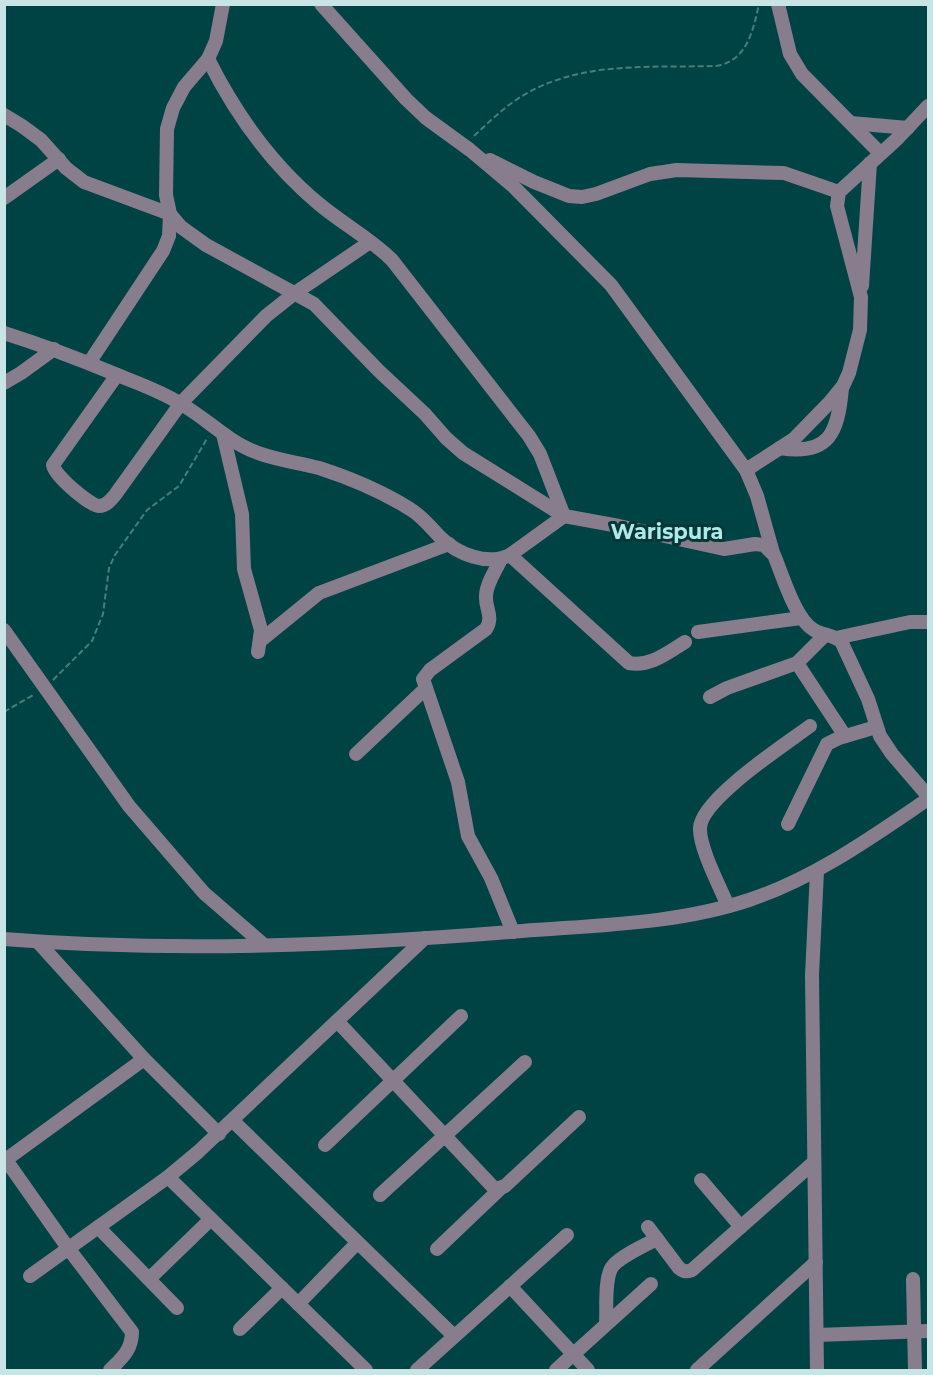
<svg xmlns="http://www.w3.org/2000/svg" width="933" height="1375" font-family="Montserrat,sans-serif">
<rect width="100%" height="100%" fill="#004344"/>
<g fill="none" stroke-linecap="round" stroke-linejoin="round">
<g stroke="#487d7e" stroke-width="2" stroke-dasharray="6 3" stroke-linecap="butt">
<path d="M474,136C488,123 501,110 516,100C575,60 648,68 716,66C747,61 753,31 759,4"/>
<polyline points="53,680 92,641 103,614 109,568 115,555 147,510 179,486 208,437"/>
<polyline points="4,712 35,694"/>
</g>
<g stroke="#887d8d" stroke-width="14">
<path d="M223,4L216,41L208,59L184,87L173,108L167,129L166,195L170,214L181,227L206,245L314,304L379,371L425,414L446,438L463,453L564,516L619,526L724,549L755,544L764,545L774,555C783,576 795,619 814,630C823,635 833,635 841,641L868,699L880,736L892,754L928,796"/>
<polyline points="321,4 406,99 426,118 470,150 514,187 611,285 746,470 757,496 773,553"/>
<polyline points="778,4 790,54 802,74 880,153"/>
<polyline points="4,115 22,126 41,140 66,168 84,182 170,214 169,236 163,251 89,363"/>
<polyline points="851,123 908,128"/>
<polyline points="490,160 534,182 569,196 582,197 596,194 650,174 677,170 784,173 839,192"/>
<polyline points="4,198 59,159"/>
<polyline points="862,286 870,163"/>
<path d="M4,333C42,345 79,359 115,374C137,383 161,391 181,404C206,418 226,440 253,451C274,460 297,462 319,468C350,478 383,492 410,509C422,516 430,527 440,537C457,554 487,566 510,555L564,516L540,454L529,436L392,260C371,239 343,224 319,204C272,165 235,113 208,59"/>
<path d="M117,375L53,465C54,475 89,505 99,506C106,506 111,500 115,495L181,403L266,316L295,293L370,242"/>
<polyline points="4,383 21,373 54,349"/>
<polyline points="223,434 242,514 244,569 261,630 258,652"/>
<path d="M780,448C830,456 838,432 842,388"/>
<polyline points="746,470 794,439 830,402 843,386 849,373 860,330 861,297 837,206 839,192 898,138 928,106"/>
<path d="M510,555L629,663C650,667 667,653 685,642"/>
<path d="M501,559C496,570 486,584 486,596C485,609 494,616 486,629L430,670L423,679L458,782L468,836L491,878L513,932"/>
<polyline points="4,630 129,806 204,893 264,945"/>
<polyline points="698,632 801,618"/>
<polyline points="836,638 910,622 928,622"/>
<polyline points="260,641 319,593 449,544"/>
<polyline points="797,663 845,736"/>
<polyline points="710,697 727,688 797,663 825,635"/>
<polyline points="356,754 425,689"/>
<polyline points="788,824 827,744 839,738 876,727"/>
<polyline points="817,871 812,975 817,1370"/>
<path d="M728,906C720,887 699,847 700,828C701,799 786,744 810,726"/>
<path d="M4,939C176,953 351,945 522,931C598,925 677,924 749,900C815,878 872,837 928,799"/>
<polyline points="38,942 144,1059 219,1134"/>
<polyline points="337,1021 492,1186 496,1189 505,1186 579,1117"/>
<polyline points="233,1121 454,1336"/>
<polyline points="325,1145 461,1016"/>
<path d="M6,1160L68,1248L132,1332C132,1350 122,1358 110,1370"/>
<polyline points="4,1161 144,1059"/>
<polyline points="168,1177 366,1370"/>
<polyline points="701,1180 741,1227"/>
<polyline points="380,1195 525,1062"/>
<polyline points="98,1227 177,1308"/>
<path d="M648,1227L679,1268C684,1272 686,1272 692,1270L813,1163"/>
<polyline points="437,1249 501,1188"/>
<polyline points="30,1276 168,1177 198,1152 425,938"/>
<polyline points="149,1279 211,1219"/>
<polyline points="913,1279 915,1370"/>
<polyline points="510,1286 588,1370"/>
<polyline points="298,1304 357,1243"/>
<path d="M606,1324C607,1309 604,1279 612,1267C619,1257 645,1245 657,1239"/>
<polyline points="240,1329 282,1288"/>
<polyline points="817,1335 928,1331"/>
<polyline points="417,1370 567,1235"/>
<polyline points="556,1370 651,1284"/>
<polyline points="697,1370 816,1262"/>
</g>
</g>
<g text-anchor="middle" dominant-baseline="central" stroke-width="6" stroke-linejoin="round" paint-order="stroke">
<g font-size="21" font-weight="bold" fill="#afeaea" stroke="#083737">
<text x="667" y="531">Warispura</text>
</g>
</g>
<rect width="933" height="1375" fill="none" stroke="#c8e4e4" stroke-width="12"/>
</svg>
